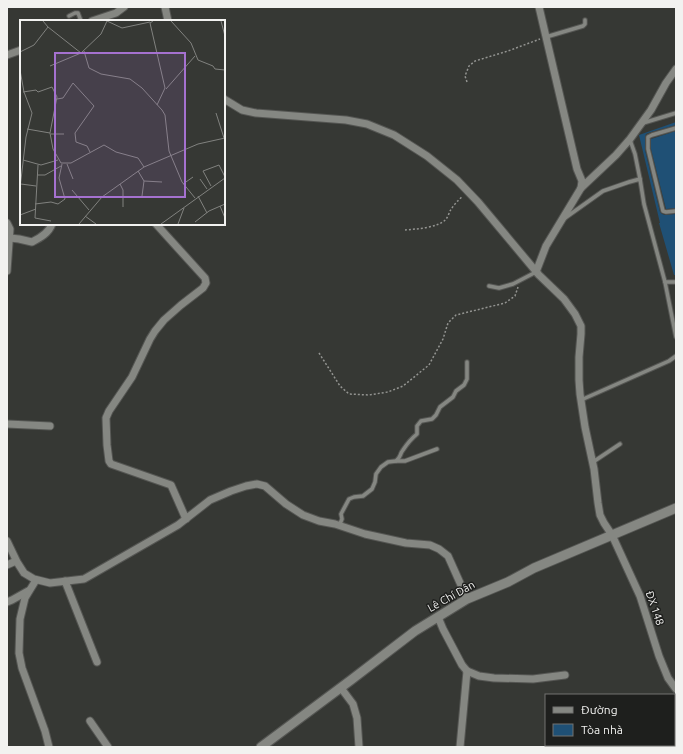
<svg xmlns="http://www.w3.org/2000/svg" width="683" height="754" font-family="Ubuntu,sans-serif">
<rect width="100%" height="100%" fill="#363834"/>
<g fill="#1f5075">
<polygon points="676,122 676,125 651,132 646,134 645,137 645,150 660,212 662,214 665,215 676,214 676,275 674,275 659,223 660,223 639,135"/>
<polygon points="676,131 676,208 666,209 651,149 651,139"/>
</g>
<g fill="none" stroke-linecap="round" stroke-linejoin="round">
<g stroke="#555653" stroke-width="5.5">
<g id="lane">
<polyline points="69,16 75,13 78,13 81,21"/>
<polyline points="546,37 583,26 585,24 585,20"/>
<polyline points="643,123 676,113"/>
<polyline points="676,128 652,135 648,137 648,149 663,211 666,212 676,211"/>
<polyline points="630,140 635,154 640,179"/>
<polyline points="565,218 603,191 629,182 640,179 644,204 665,282 676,282"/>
<polyline points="665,282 676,337"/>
<polyline points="489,286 499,288 513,284 536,272"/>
<polyline points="581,400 669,361 676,356"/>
<polyline points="396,461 405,461 437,449"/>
<polyline points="593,462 620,444"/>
<path d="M339,526L342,519L341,514L349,499L354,497L363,496L372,489L375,482L376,474L381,467L388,462L396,461C402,456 399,455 403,450C407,444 412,438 417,434V426L421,421L432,419L436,415L440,407L453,397L456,391L464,385L467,379V362"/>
<polyline points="674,708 676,707"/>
<polyline points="596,747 600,745"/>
</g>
</g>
<g stroke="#555653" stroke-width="9">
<g id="street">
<polyline points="165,7 168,21"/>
<polyline points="92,21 116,13 124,7"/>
<polyline points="7,55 21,50"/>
<polyline points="224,99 242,110 256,113 346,120 367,124 394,135 427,156 457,180 478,202 539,275 564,299 575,314 581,326 581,334 579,357 579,380 580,394 585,427 594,469 598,503 600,515 604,523 612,535 640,596 659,656 668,678 676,689"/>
<polyline points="581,188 616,155 630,139 651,110 666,83 676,69"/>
<polyline points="7,223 10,229 7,271"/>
<polyline points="156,224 205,278 206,283 203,288 181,305 164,320 155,331 150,339 132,377 109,411 106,418 107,445 109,461 111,464 171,485 186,519"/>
<path d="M10,238L19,239L32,242C40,238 49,233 52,224"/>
<polyline points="536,272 546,246 581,188 582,181 577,169 539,7"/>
<polyline points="7,424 50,426"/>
<polyline points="7,541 17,562 24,573 34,579 50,583 84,579 178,525 210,500 231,491 246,486 257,484 265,486 286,504 303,515 319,521 335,524 365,534 406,543 430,545 439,549 448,556 465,594 467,599"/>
<polyline points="7,565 16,561"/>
<polyline points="36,580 25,598 20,619 19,653 22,668 45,731 49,747"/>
<polyline points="65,581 97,662"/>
<polyline points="7,602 12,600 28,591"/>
<polyline points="438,617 443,629 462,665 467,671 479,676 494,678 533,679 565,675"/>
<polyline points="341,688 353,704 357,718 359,747"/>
<polyline points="90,721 108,747"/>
<polyline points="460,747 467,671"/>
</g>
</g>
<g stroke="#555653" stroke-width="11">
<polyline id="secondary" points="261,747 351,680 415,631 467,599 508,582 534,568 676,508"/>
</g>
<g stroke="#939491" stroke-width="1.5" stroke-dasharray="2 2" stroke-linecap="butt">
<polyline points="467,82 465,76 469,66 475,61 508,51 540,39"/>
<path d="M405,230C415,229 439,228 446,219C448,217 449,213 450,211C453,206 458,200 462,197"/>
<polyline points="319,353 340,386 349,394 369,395 388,392 403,386 429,365 443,339 448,323 456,315 505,303 515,296 518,287"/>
</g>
<use href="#lane" stroke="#858782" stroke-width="3.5"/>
<use href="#street" stroke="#858782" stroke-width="7"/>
<use href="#secondary" stroke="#858782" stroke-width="9"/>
</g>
<g text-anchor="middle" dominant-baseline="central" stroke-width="3" stroke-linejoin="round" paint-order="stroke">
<g font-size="11" fill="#f2f2f0" stroke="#1e1f1d">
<text transform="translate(451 596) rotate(-29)">Lê Chí Dân</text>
<text transform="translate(655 608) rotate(71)">ĐX 148</text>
</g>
</g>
<g transform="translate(20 20)">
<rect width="205" height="205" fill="#363834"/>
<path fill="none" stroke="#81827f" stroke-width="1" d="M23,1L28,7L61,33L81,14L87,1M87,1L102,8L130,2M133,1L130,3L145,68L137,85M151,1L171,23L178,40L193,46L195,49L205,50M201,1L205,16M64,31L69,48L81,54L110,59L122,68L142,90L145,95L149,131L162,162L175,178M0,32L14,25L28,7M30,46L61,33M0,50L4,72L12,93L6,117L0,168M146,69L175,36M3,72L16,70L18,72L32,67L37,77L30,113M37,79L43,78L53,63L74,86L55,113L56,122L67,126L70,132M196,93L204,118M7,109L30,113L33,129L41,143H51L84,125L96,132L118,138L124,147M31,114H44M3,140L21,145L38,140M47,144L53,159M18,145L15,198L31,201M118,151L124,161L142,162M18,155H25L41,146M180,159L187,169M1,164L16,166M100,164L103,170V187M163,164L173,157M191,166L183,151L199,145L205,157M52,170L69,190M122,176L124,161M178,176L187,193M15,184L31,182L38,184L45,179L39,158L42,144M200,186L205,198M0,195L16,189M65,196L76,204M175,202L189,191L205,184M59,204L82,177L124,147L178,124L205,118M141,204L205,158M158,204L164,188"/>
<path fill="#a571d0" fill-opacity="0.15" stroke="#a571d0" stroke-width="2" d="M35,33H165V177H35Z"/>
<rect width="205" height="205" fill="none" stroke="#f2f2f0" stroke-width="2"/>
</g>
<rect width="683" height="754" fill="none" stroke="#f2f2f0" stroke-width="16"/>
<rect x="545" y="694" width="130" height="52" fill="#1e1f1d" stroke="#737371"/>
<rect x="553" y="707" width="20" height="6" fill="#858782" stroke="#737371"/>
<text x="581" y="714" font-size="12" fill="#f2f2f0">Đường</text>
<rect x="553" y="724" width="20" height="12" fill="#1f5075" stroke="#737371"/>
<text x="581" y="734" font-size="12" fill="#f2f2f0">Tòa nhà</text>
</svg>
